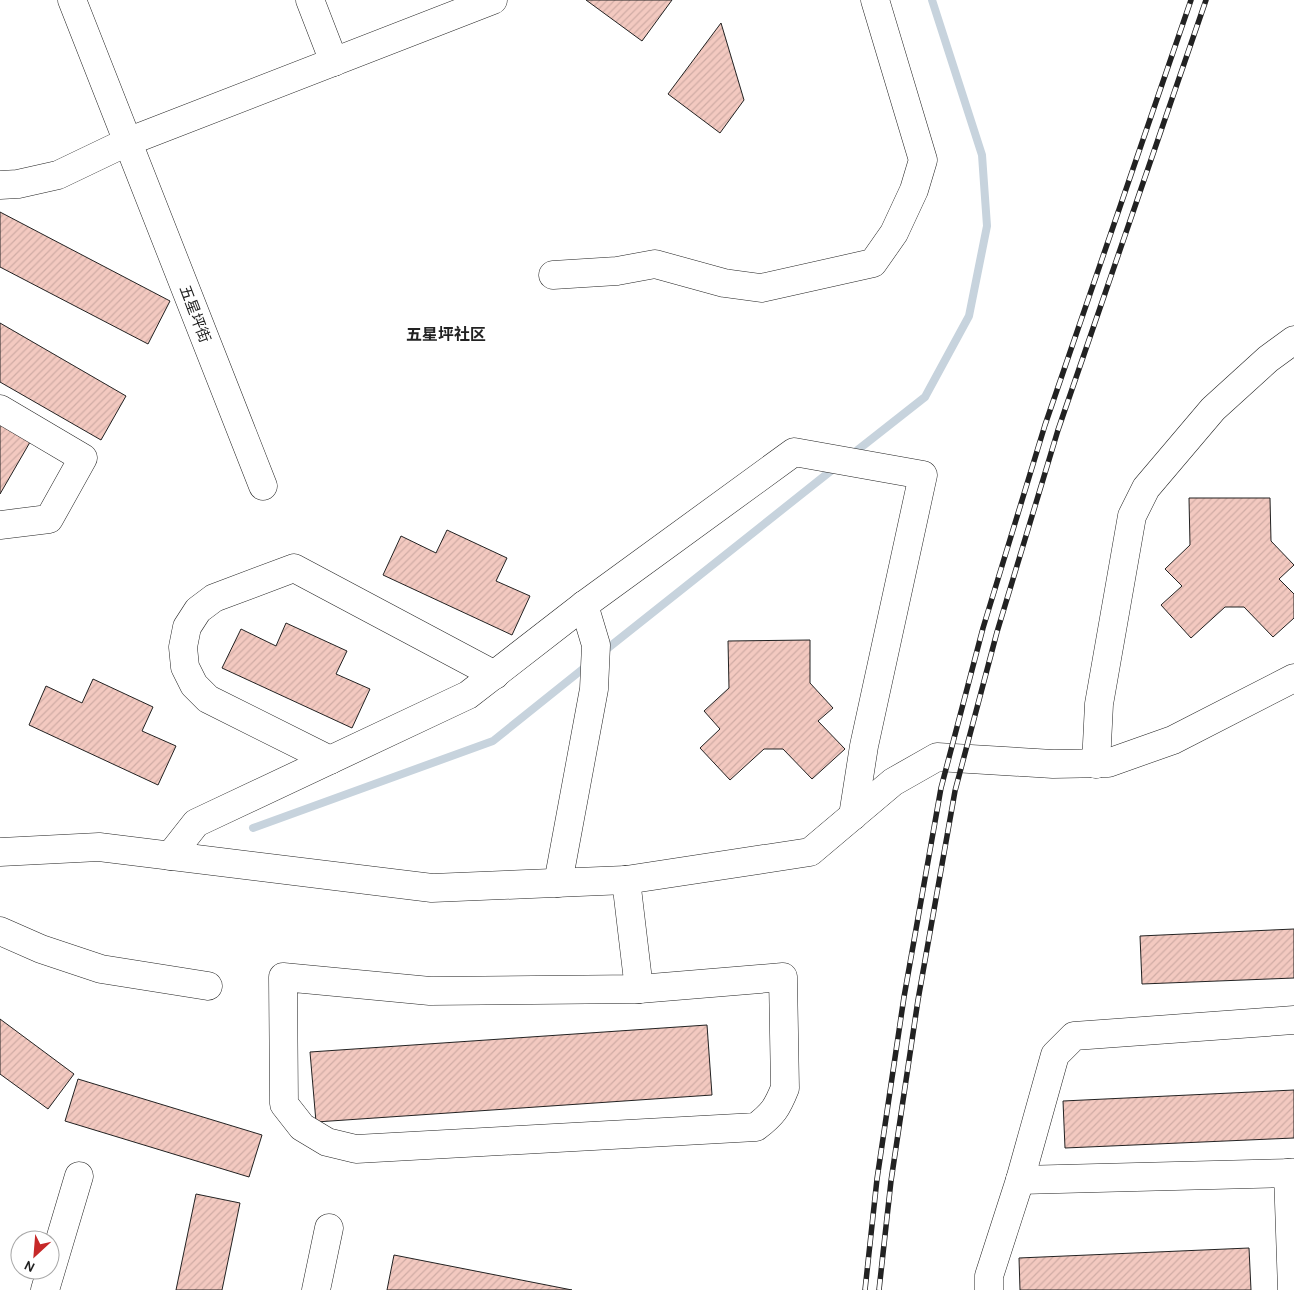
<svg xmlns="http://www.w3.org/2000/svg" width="1294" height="1290" font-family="Karla,'Noto Sans SC',sans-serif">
<defs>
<pattern id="building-hatch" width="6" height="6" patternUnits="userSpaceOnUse" patternTransform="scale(1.25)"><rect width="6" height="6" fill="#f3c9c0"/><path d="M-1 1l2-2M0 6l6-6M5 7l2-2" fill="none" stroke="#d0aca5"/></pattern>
</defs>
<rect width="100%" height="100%" fill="#fff"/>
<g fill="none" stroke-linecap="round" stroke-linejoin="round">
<g stroke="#c7d3dd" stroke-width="8">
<polyline points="850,456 925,397 969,316 987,226 982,155 932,0"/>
<polyline points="603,652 837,466"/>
<polyline points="253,828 493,741 589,664"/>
</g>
</g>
<g fill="url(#building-hatch)" stroke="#222">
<polygon points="586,0 672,0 642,41"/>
<polygon points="721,23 744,100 720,133 668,94"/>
<polygon points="0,212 170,301 148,344 0,267"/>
<polygon points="0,323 126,396 101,440 0,382"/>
<polygon points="0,418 33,437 0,494"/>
<polygon points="1189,498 1270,498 1271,541 1294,565 1279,579 1294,594 1294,618 1273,637 1244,607 1225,607 1191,638 1161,605 1182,586 1165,569 1190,545"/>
<polygon points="447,530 507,558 496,581 530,596 512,635 383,575 401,536 436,553"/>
<polygon points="286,623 347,651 336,674 370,689 352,728 222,668 241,629 276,646"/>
<polygon points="810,640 810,683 833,708 818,721 845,749 812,779 783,749 764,749 730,780 700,748 720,729 704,711 729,688 728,641"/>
<polygon points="93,679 153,707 142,731 176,746 158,785 29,725 46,686 82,703"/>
<polygon points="1294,929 1294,978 1142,984 1140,936"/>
<polygon points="0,1019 74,1074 48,1109 0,1074"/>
<polygon points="707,1025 712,1095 316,1122 310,1052"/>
<polygon points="78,1079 262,1135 249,1177 65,1121"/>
<polygon points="1294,1090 1294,1138 1065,1148 1063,1101"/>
<polygon points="196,1194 240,1203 222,1290 176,1290"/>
<polygon points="1249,1248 1251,1290 1020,1290 1019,1258"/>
<polygon points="394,1255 572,1290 387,1290"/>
</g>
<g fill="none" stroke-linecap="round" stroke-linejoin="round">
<g stroke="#222" stroke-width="29">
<g id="minor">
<polyline points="72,0 263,486"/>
<polyline points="310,0 334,62"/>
<polyline points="0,185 18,184 58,175 127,142 493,0"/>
<polyline points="553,275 617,271 655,264 724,283 761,288 873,263 894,233 914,190 923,160 875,0"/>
<polyline points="0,409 83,458 49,519 0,525"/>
<polyline points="330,760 208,699 194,685 185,667 183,647 187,627 198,610 214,598 294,568 495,675"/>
<polyline points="1096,764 1099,704 1132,516 1146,488 1213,409 1268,359 1294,340"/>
<polyline points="0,852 99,847 432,888 626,880 810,852 893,782 937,757 1053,764 1108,763 1173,740 1294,678"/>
<polyline points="170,856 196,823 468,695 584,605 794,452 923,475 864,746 853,816"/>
<polyline points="626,880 639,989"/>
<polyline points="558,883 594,689 596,645 584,605"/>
<polyline points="0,931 41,949 101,969 208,986"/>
<path d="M283,977L430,991L639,989L783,977L785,1088C777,1108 773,1114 756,1127L356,1149L327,1142L302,1127L284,1104Z"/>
<polyline points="1288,1173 1292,1290"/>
<polyline points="1020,1180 1294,1173"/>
<polyline points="45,1290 79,1176"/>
<polyline points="316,1290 329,1228"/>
<polyline points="989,1290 989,1276 1020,1180 1055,1055 1074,1036 1294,1020"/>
</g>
</g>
<use href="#minor" stroke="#fff" stroke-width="28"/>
<g stroke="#222" stroke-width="5.5">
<g id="rail">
<polyline points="865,1290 877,1179 904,997 941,788 983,628 1045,425 1191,0"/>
<polyline points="879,1290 891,1181 918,1000 955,791 997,632 1058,430 1206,0"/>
</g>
</g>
<use href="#rail" stroke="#fff" stroke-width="4" stroke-dasharray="11" stroke-linecap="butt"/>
</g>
<g text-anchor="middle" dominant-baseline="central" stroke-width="4" stroke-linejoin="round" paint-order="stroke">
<g font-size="15" fill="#222" stroke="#fff">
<text transform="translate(195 314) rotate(69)">五星坪街</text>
</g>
<g font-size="16" font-weight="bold" fill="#222" stroke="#fff">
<text x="446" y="334">五星坪社区</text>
</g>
</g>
<g transform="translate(35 1255) rotate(206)"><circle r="24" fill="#ffffff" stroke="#a7a7a7"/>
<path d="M0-4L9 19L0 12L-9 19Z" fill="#c62828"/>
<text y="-8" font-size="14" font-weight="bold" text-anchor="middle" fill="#222222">N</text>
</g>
</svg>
